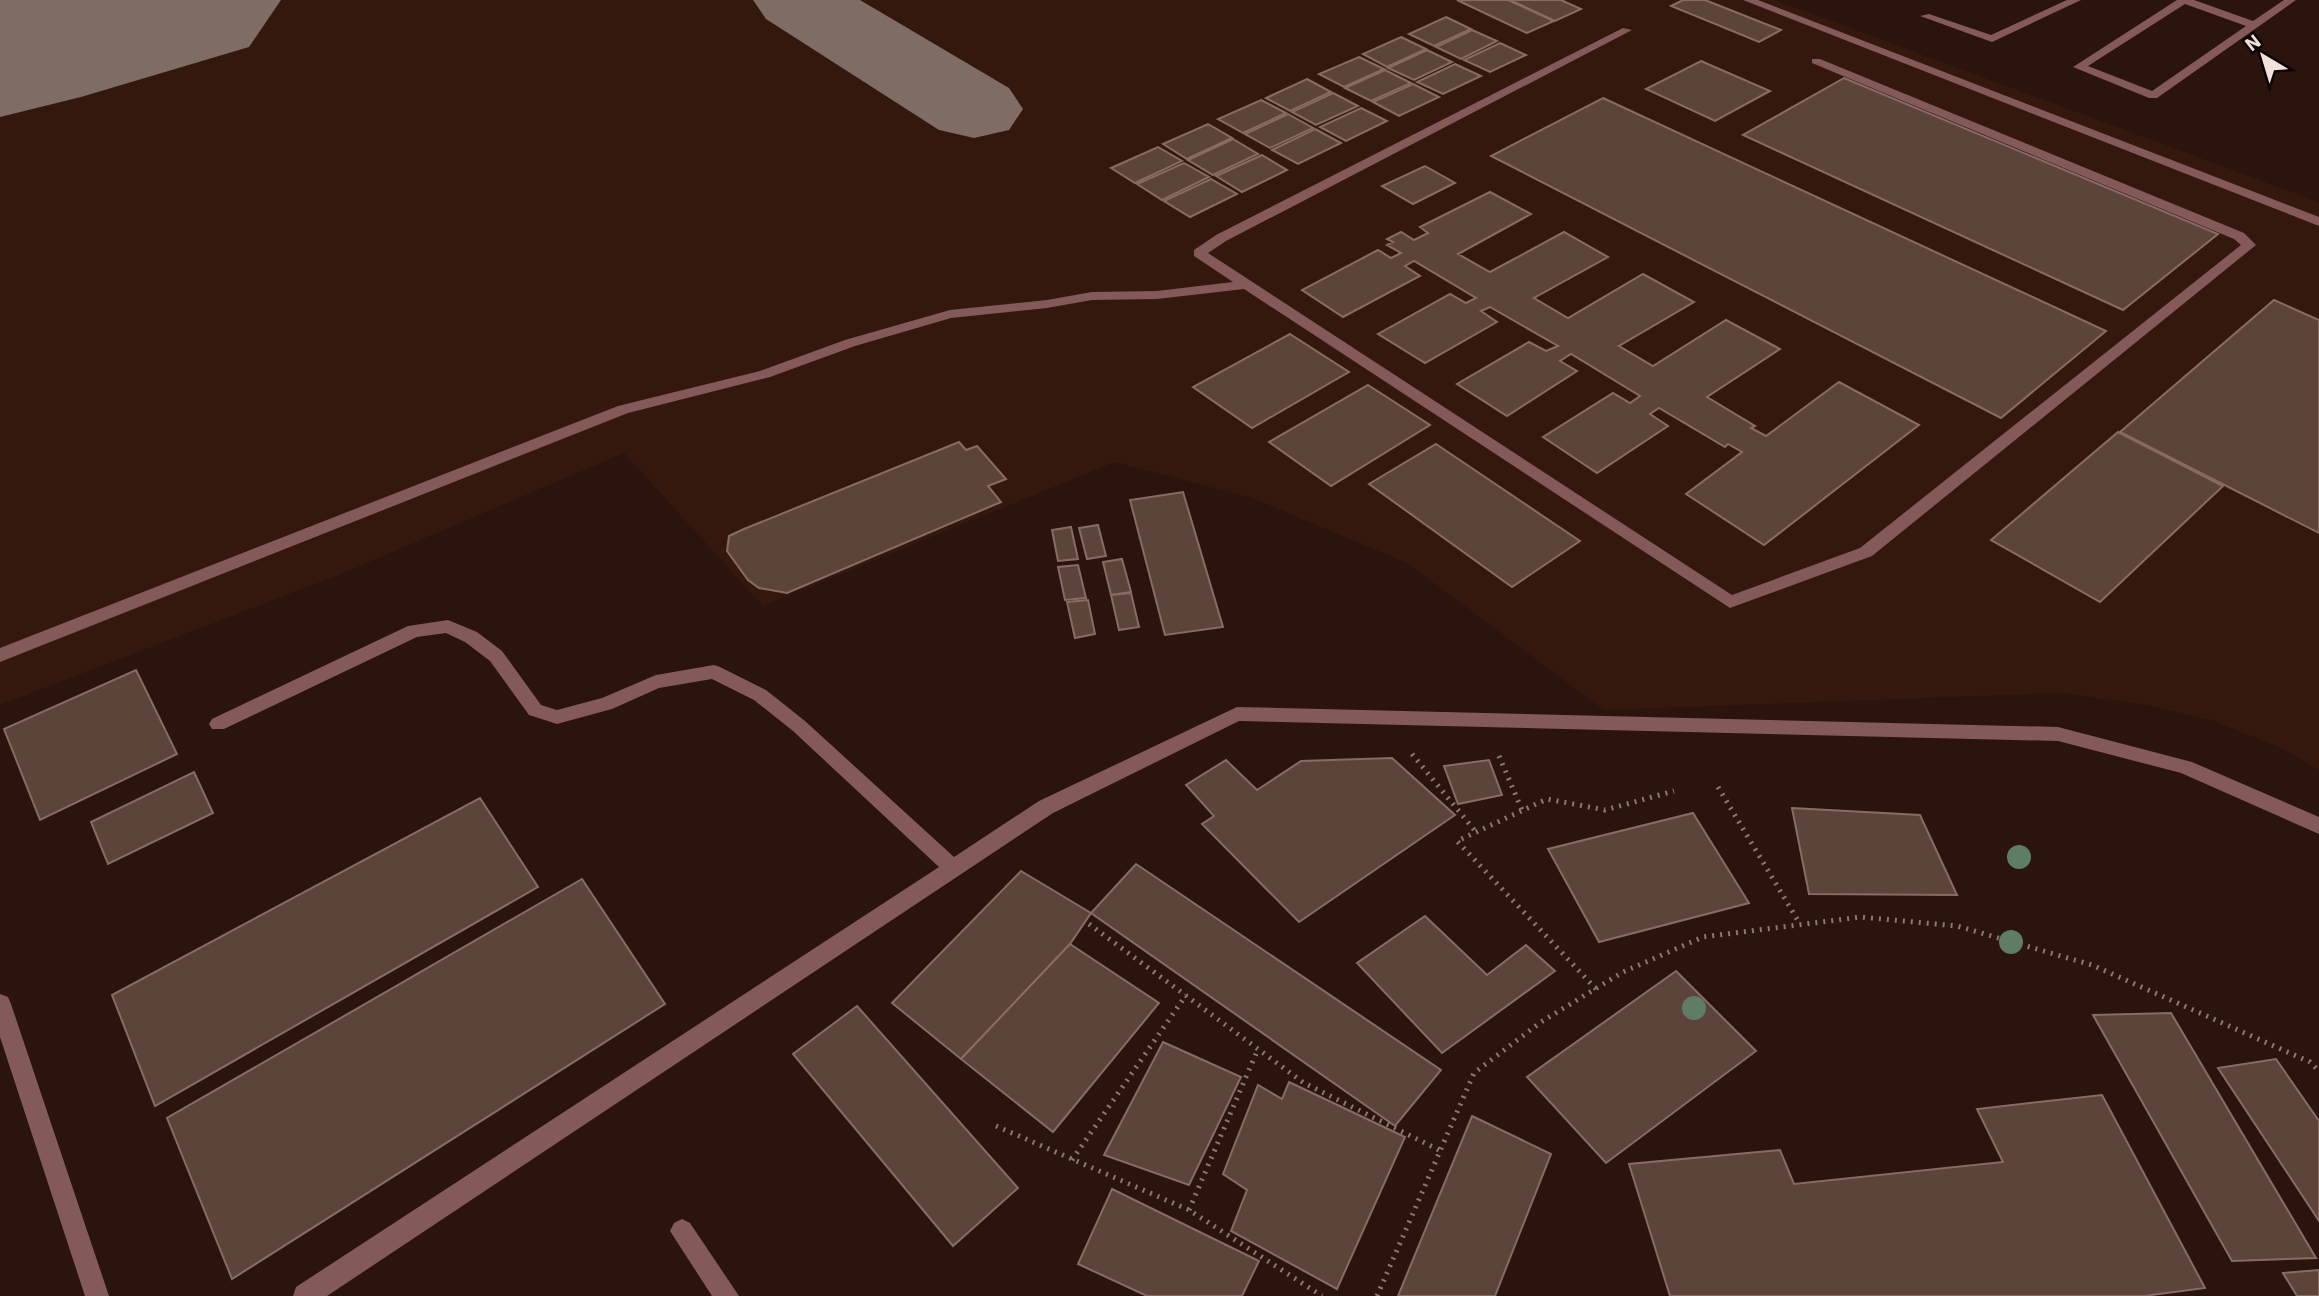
<svg xmlns="http://www.w3.org/2000/svg" width="2319" height="1296" font-family="'IBM Plex Sans',sans-serif">
<rect width="100%" height="100%" fill="#2a140d"/>
<polygon fill="#34180e" points="0,0 1775,0 2319,202 2319,770 2283,749 2214,721 2146,705 2061,693 1604,710 1407,563 1252,498 1115,462 763,606 624,453 339,575 0,705"/>
<g fill="none" stroke-linecap="round" stroke-linejoin="round">
<polygon fill="#7f6c65" fill-rule="evenodd" points="753,0 860,0 1009,88 1023,109 1009,130 974,138 939,130 766,19"/>
<polygon fill="#7f6c65" fill-rule="evenodd" points="0,0 281,0 249,47 81,97 0,117"/>
</g>
<g fill="#5d443b" stroke="#886c63" stroke-width="2">
<polygon points="1457,0 1508,0 1554,21 1527,33"/>
<polygon points="1510,0 1561,0 1581,9 1555,21"/>
<polygon points="1683,0 1705,0 1781,30 1759,42 1671,6"/>
<polygon points="1446,17 1471,29 1434,46 1409,34"/>
<polygon points="1472,30 1497,41 1461,59 1436,47"/>
<polygon points="1401,37 1426,49 1387,67 1363,54"/>
<polygon points="1500,43 1526,55 1490,72 1464,60"/>
<polygon points="1427,50 1452,62 1414,80 1388,68"/>
<polygon points="1359,57 1384,69 1344,87 1319,74"/>
<polygon points="1701,61 1770,91 1715,121 1646,89"/>
<polygon points="1455,64 1481,76 1443,94 1417,82"/>
<polygon points="1385,70 1411,83 1371,101 1345,88"/>
<polygon points="1844,78 2218,234 2123,310 1743,135"/>
<polygon points="1307,79 1331,92 1290,111 1266,98"/>
<polygon points="1413,84 1439,97 1399,116 1373,102"/>
<polygon points="1333,93 1358,106 1316,125 1292,112"/>
<polygon points="1603,98 2106,331 2001,418 1491,156"/>
<polygon points="1261,100 1286,113 1243,133 1218,119"/>
<polygon points="1361,108 1387,121 1346,141 1320,127"/>
<polygon points="1288,114 1313,128 1270,148 1245,134"/>
<polygon points="1208,124 1232,138 1187,159 1163,144"/>
<polygon points="1315,129 1341,143 1298,164 1272,150"/>
<polygon points="1233,139 1258,154 1213,175 1188,160"/>
<polygon points="1158,147 1182,161 1135,183 1111,168"/>
<polygon points="1262,155 1287,170 1242,192 1216,176"/>
<polygon points="1184,163 1209,177 1162,200 1137,184"/>
<polygon points="1425,166 1455,183 1413,204 1382,186"/>
<polygon points="1211,179 1237,194 1190,217 1164,201"/>
<polygon points="1490,192 1531,214 1458,254 1490,272 1564,232 1608,257 1534,298 1568,318 1643,274 1694,302 1619,346 1653,366 1726,320 1780,349 1707,397 1755,426 1751,428 1766,436 1839,382 1919,425 1764,545 1686,494 1742,452 1728,444 1725,447 1659,408 1650,414 1668,426 1597,473 1543,437 1613,393 1630,403 1640,396 1571,354 1560,361 1577,371 1507,416 1457,384 1529,342 1546,351 1558,346 1490,307 1481,311 1497,322 1425,363 1378,334 1450,294 1466,303 1476,298 1414,261 1405,266 1420,276 1343,317 1302,290 1378,250 1391,258 1401,253 1387,245 1393,242 1387,239 1401,232 1414,240 1428,233 1420,227"/>
<polygon points="2274,300 2319,320 2319,533 2120,432"/>
<polygon points="1290,334 1349,372 1252,428 1193,387"/>
<polygon points="1368,385 1430,425 1331,486 1269,442"/>
<polygon points="2118,432 2223,486 2100,602 1991,540"/>
<polygon points="959,442 966,450 977,446 1006,479 988,486 1001,502 787,593 759,588 748,580 727,551 729,536 744,529"/>
<polygon points="1436,444 1580,541 1512,587 1369,484"/>
<polygon points="1183,492 1223,627 1165,635 1130,500"/>
<polygon points="1098,525 1106,556 1087,559 1079,528"/>
<polygon points="1071,527 1078,559 1058,561 1052,530"/>
<polygon points="1122,559 1131,592 1111,595 1103,562"/>
<polygon points="1078,565 1086,598 1065,600 1058,567"/>
<polygon points="1131,593 1139,627 1119,630 1111,595"/>
<polygon points="1088,600 1095,634 1075,638 1067,602"/>
<polygon points="136,670 177,754 40,820 4,729"/>
<polygon points="1392,758 1455,815 1299,922 1202,824 1214,816 1186,785 1226,760 1257,790 1301,761"/>
<polygon points="1489,760 1502,795 1458,804 1444,766"/>
<polygon points="194,772 213,813 108,864 91,822"/>
<polygon points="480,798 538,887 155,1106 112,995"/>
<polygon points="1792,808 1920,815 1957,895 1809,894"/>
<polygon points="1693,813 1749,903 1599,942 1548,849"/>
<polygon points="1136,864 1441,1070 1395,1126 1091,913"/>
<polygon points="1021,871 1091,913 1070,944 961,1059 892,1003"/>
<polygon points="582,879 665,1004 232,1279 167,1118"/>
<polygon points="1425,916 1487,975 1526,945 1555,971 1442,1053 1357,963"/>
<polygon points="1070,944 1159,1003 1053,1132 961,1059"/>
<polygon points="1676,971 1756,1051 1606,1163 1527,1077"/>
<polygon points="857,1006 1018,1188 953,1246 793,1054"/>
<polygon points="2171,1013 2316,1258 2232,1261 2093,1015"/>
<polygon points="1163,1042 1241,1077 1189,1185 1104,1155"/>
<polygon points="2276,1059 2319,1121 2319,1221 2218,1068"/>
<polygon points="1289,1082 1405,1137 1337,1289 1231,1231 1247,1190 1223,1174 1258,1085 1282,1099"/>
<polygon points="2102,1095 2205,1288 2144,1296 1670,1296 1629,1164 1780,1150 1794,1184 2003,1162 1977,1109"/>
<polygon points="1472,1116 1551,1154 1495,1296 1398,1296"/>
<polygon points="1112,1189 1259,1261 1242,1296 1147,1296 1078,1264"/>
<polygon points="2319,1270 2319,1296 2297,1296 2283,1273"/>
</g>
<g fill="none" stroke-linecap="round" stroke-linejoin="round">
<g stroke="#8b7871" stroke-width="5" stroke-dasharray="2 6" stroke-linecap="butt">
<polyline points="1412,754 1476,832"/>
<polyline points="1499,756 1522,810"/>
<polyline points="1718,787 1800,924"/>
<polyline points="1089,924 1304,1083 1439,1150"/>
<polyline points="1596,989 1457,841 1547,799 1605,810 1674,791"/>
<polyline points="996,1126 1189,1210 1322,1296"/>
<polyline points="1072,1160 1186,995"/>
<polyline points="1189,1210 1258,1049"/>
<polyline points="1377,1296 1474,1073 1541,1022 1623,972 1703,937 1861,917 1957,926 2092,965 2310,1062 2319,1071"/>
</g>
<g fill="#845959" fill-rule="evenodd">
<polygon points="1743,0 1758,0 2319,217 2319,226"/>
<polygon points="2067,0 2081,0 1992,42 1920,16 1929,14 1991,35"/>
<path d="M2177,0H2194L2253,21L2284,0H2296L2157,98H2149L2073,67ZM2185,4L2246,26L2152,91L2088,66Z"/>
<polygon points="1623,28 1632,30 1226,241 1208,253 1732,595 1860,548 2241,245 2234,239 1812,63 1812,59 1820,59 2244,233 2256,245 1872,556 1730,608 1244,289 1157,299 1092,300 1047,308 951,318 855,346 770,377 628,413 0,662 0,648 618,406 760,371 845,340 950,310 1047,300 1092,292 1157,291 1233,282 1194,256 1194,250 1216,235"/>
<polygon points="448,620 477,632 502,651 541,705 557,710 602,698 656,675 714,665 720,667 766,690 805,721 954,857 1039,801 1237,707 2058,727 2192,762 2319,817 2319,834 2181,773 2058,741 1239,721 1053,813 327,1296 293,1296 296,1287 939,867 793,731 754,700 712,679 659,688 612,709 557,724 529,715 490,661 465,642 446,633 417,637 224,729 212,729 209,724 212,719 408,626"/>
<polygon points="0,994 8,997 11,1004 109,1296 85,1296 0,1037"/>
<polygon points="682,1219 690,1223 739,1296 712,1296 670,1231 674,1223"/>
</g>
</g>
<g fill="#5e7d62">
<circle cx="2019" cy="857" r="12"/>
<circle cx="2011" cy="942" r="12"/>
<circle cx="1694" cy="1008" r="12"/>
</g>
<g transform="translate(2263 56) rotate(322)" stroke="#0c0402" stroke-width="5" paint-order="stroke">
<path d="M0-5L12 26L0 18L-12 26Z" fill="#f2e2dc"/>
<text y="-10" font-size="19" font-weight="bold" text-anchor="middle" fill="#f2e2dc">N</text>
</g>
</svg>
